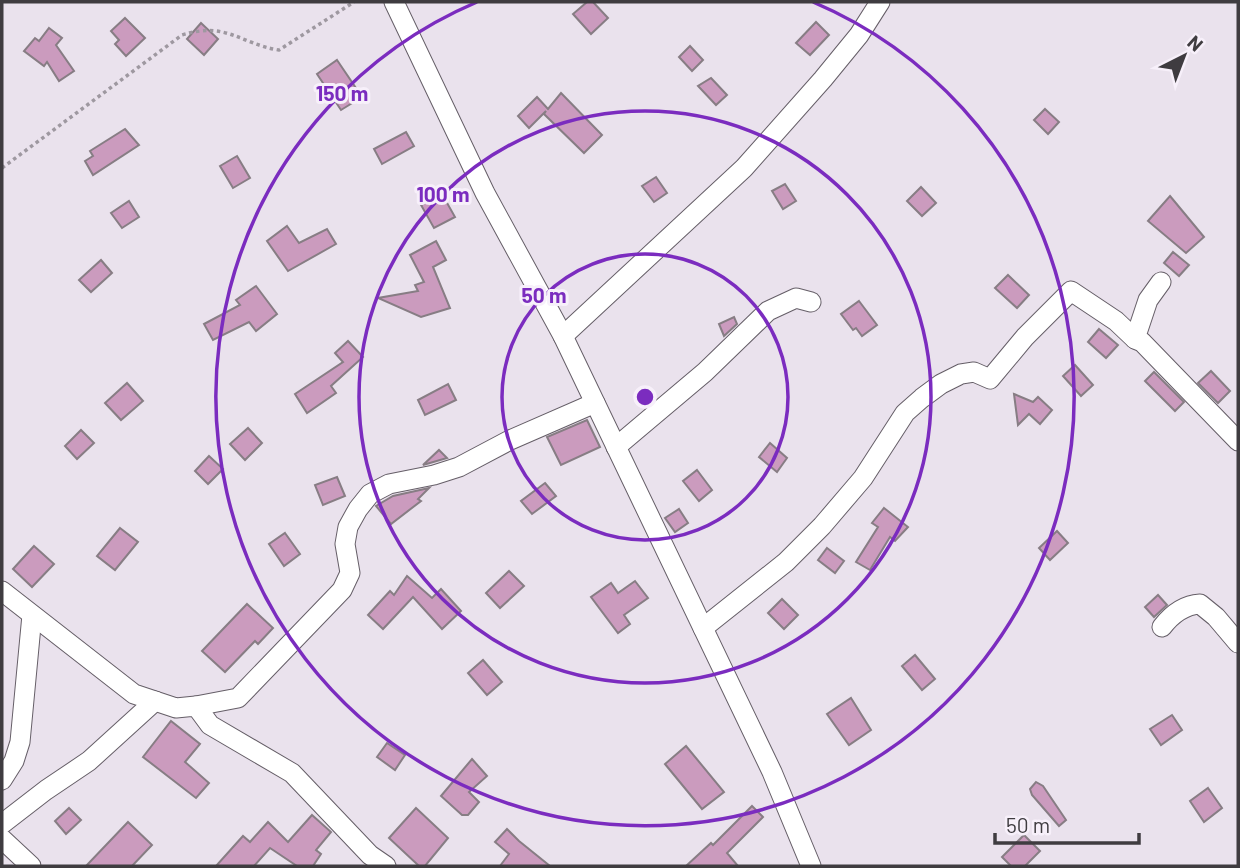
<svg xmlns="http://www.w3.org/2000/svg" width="1240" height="868" font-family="Barlow,sans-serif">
<rect width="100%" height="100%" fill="#eae2ed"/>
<g fill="#cb9bbe" stroke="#877d84" stroke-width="2">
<polygon points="587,2 593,2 608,18 591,34 573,14"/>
<polygon points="125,18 145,38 126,56 115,44 119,40 111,31"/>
<polygon points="816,22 829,35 810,55 796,43"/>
<polygon points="201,23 218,39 204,55 187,39"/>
<polygon points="49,28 62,38 56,45 74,71 59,81 47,62 44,66 24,51 35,38 39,41"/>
<polygon points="690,46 703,60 692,71 679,57"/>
<polygon points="337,60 362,97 341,110 317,74"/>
<polygon points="711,78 727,95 716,105 698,86"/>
<polygon points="561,93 602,135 584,153 544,114 546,111 529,128 518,116 537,97 548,109"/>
<polygon points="1045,109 1059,122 1048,134 1034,120"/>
<polygon points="125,129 139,145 93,175 85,161 93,156 90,151"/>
<polygon points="406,132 414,146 382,164 374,149"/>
<polygon points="237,156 250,178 233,188 220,166"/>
<polygon points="656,177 667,193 654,202 642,186"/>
<polygon points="785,184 796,201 783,209 772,191"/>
<polygon points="921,187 936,203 922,216 907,201"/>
<polygon points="442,194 455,217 434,228 421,205"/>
<polygon points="1170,196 1204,237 1186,253 1148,221"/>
<polygon points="129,201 139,217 122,228 111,213"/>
<polygon points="287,226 299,243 327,229 336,244 288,271 267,241"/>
<polygon points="436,241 446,260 433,267 450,308 421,317 378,298 418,291 415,285 424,282 410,255"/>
<polygon points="1173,252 1189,265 1179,276 1164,263"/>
<polygon points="101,260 112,273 91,292 79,280"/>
<polygon points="1008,275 1029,295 1017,308 995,288"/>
<polygon points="256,286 277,314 256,331 249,322 213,340 204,324 240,305 236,300"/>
<polygon points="859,301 877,325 862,336 856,328 853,330 841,314"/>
<polygon points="734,317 737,324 724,336 719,324"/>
<polygon points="1099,329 1118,345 1106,358 1088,342"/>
<polygon points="348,341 363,357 331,386 336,393 307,413 295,394 343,362 335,353"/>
<polygon points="1075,365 1093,385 1081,396 1063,376"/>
<polygon points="1211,371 1230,391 1218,403 1198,383"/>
<polygon points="1154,372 1184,402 1175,411 1145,381"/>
<polygon points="127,383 143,401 121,420 105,403"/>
<polygon points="448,384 456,400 425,415 418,400"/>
<polygon points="1014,394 1033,402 1038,397 1052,410 1040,424 1029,414 1018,425"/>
<polygon points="587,420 600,447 561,465 547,437"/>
<polygon points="248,428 262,443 245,460 230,444"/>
<polygon points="81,430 94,443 77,459 65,446"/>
<polygon points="770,443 787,458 777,472 759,457"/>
<polygon points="439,450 447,458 423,465"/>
<polygon points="209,456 223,469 208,484 195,471"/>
<polygon points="697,470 712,490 699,501 683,481"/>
<polygon points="337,477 345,496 323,505 315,485"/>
<polygon points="545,483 556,496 532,514 521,501"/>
<polygon points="429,488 418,499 421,501 391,524 376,506 393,496"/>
<polygon points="884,508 908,527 895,541 890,537 870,570 856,562 878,527 872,523"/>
<polygon points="679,509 688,523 675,532 665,518"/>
<polygon points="120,528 138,542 115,570 97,556"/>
<polygon points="1057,531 1068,543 1050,560 1039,548"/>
<polygon points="285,533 300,554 284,566 269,544"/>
<polygon points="34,546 54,564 32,587 13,569"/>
<polygon points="827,548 844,561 835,573 818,560"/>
<polygon points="509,571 524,586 500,608 486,593"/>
<polygon points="407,576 432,598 441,589 461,611 442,629 413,597 383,629 368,615 390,591 394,595"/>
<polygon points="635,581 648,598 624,615 630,624 618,633 591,597 611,583 618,593"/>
<polygon points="1158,595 1167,605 1154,617 1145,607"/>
<polygon points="782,599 798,615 784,629 768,613"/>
<polygon points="247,604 273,628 258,644 255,641 225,672 202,651"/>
<polygon points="915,655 935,679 922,690 902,666"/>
<polygon points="483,660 502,682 487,695 468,673"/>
<polygon points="851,698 871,730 849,745 827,714"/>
<polygon points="1172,715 1182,730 1161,745 1150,729"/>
<polygon points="171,721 200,744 185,762 209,783 196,798 143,757"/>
<polygon points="387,743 405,755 395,770 377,757"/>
<polygon points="686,746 724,792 702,809 665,764"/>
<polygon points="472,759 487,776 469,792 479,802 468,815 462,815 441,796"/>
<polygon points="1036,782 1043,786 1066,820 1059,826 1032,795 1030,789"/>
<polygon points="1208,788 1222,808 1204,822 1190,801"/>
<polygon points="752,806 763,817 727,853 738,866 686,866 711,843 713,845"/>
<polygon points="69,808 81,820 66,834 55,821"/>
<polygon points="416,808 448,838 425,866 419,866 389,838"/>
<polygon points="312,815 331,832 316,850 321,854 313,866 297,866 270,848 254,866 216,866 243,836 250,842 268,822 288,842"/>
<polygon points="128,822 152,845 132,866 86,866"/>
<polygon points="507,829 519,841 550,866 500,866 509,854 495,842"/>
<polygon points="1024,835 1040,851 1025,866 1011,866 1002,857"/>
</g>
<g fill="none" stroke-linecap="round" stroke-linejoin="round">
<g stroke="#655e67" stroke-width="21">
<g id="street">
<polyline points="394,2 485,193 563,336 772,772 811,866"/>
<polyline points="1161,282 1148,300 1135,339 1142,342 1238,441"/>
<polyline points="563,336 744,168 823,79 859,35 880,2"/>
<polyline points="616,447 705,372 768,311 796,298 811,302"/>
<polyline points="2,591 134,694 176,708 196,706 210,725 292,773 370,855 386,866"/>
<path d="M1162,627C1172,614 1184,605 1200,604L1216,617L1238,643"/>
<polyline points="703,628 786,562 822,526 863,478 905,413 922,398 941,384 961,374 974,372 990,379 1025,337 1071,291 1116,321 1135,339"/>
<polyline points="196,706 238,698 342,590 350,573 345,544 348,527 358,509 370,494 389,484 434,475 459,467 510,440 595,403"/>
<polyline points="2,780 14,761 20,742 32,615"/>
<polyline points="2,824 46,790 89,761 155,701"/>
<polyline points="2,839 31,866"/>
</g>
</g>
<path stroke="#9e98a0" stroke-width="3.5" stroke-dasharray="3.5 3.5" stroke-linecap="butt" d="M2,168L182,35C227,21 240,44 279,50L354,2"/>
<use href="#street" stroke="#fff" stroke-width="19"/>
</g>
<g fill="none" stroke="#7b2cbf" stroke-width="3.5">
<circle cx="645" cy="397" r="143"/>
<circle cx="645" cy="397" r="286"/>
<path d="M813 2A429 429 0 1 1 477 2"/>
</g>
<circle cx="645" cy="397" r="10" fill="#7b2cbf" stroke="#f7f0fa" stroke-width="3.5"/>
<g font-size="21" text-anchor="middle" font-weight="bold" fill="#7b2cbf" stroke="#f7f0fa" stroke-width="6" stroke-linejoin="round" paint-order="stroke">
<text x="342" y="101">150 m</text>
<text x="443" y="202">100 m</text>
<text x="544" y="303">50 m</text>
</g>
<rect width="1240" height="868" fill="none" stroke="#3f3c40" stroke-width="7"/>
<g transform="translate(1184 56) rotate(42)" stroke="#f7f0fa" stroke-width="5" paint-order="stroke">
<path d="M0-5L12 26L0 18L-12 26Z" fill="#3f3c40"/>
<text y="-10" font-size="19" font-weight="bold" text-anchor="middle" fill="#3f3c40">N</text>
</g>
<path d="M995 833v10h144v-10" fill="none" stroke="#3f3c40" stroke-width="3.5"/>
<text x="1006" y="833" font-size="21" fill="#3f3c40" stroke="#f7f0fa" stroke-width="5" paint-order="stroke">50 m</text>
</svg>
